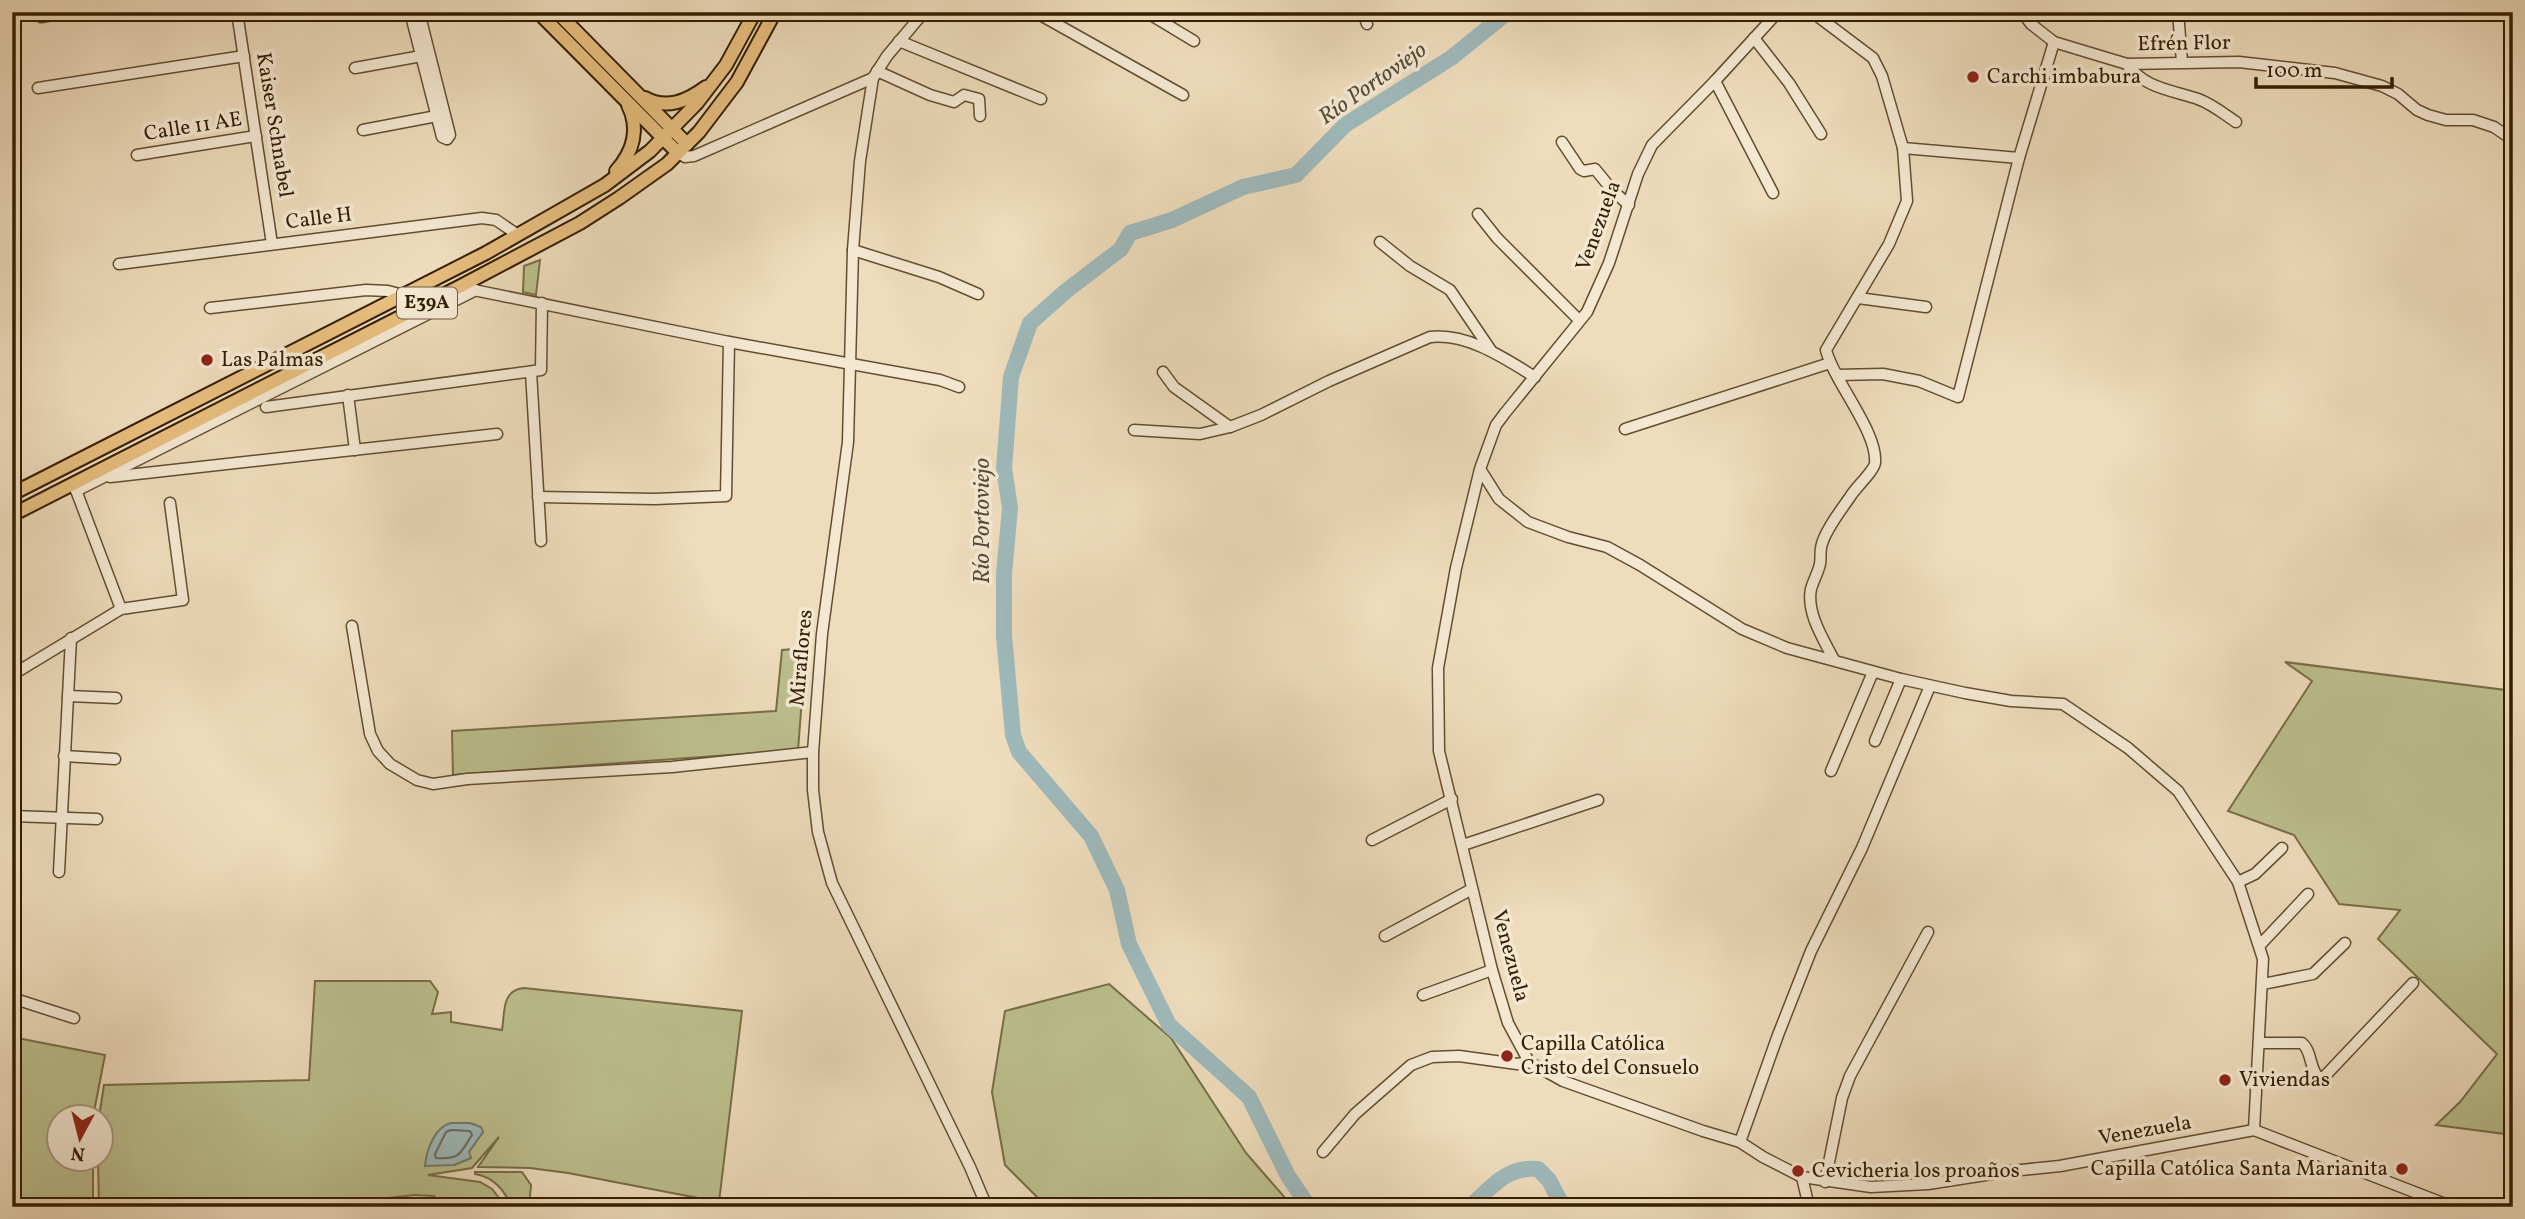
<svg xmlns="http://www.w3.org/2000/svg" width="2525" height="1219" font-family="Vollkorn,serif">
<rect width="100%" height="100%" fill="#eedcbc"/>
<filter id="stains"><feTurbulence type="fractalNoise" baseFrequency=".00286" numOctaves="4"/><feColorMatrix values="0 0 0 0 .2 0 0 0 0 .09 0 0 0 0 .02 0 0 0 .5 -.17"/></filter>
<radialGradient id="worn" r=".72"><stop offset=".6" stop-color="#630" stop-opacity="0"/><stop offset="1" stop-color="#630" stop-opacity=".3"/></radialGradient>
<g fill="#bcbf8e" stroke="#786e47" stroke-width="2" fill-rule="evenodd">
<polygon points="540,260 536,295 523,292 524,266"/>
<polygon points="806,648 798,750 453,775 452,731 776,711 782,650"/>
<polygon points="2285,662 2513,691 2513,1135 2436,1125 2460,1102 2497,1054 2378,939 2400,910 2339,904 2294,835 2228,811 2312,681"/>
<path d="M315,981H430L438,992L432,1014L451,1012V1022L502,1030C505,1013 501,990 524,988L742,1011L719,1202L568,1173L530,1168L478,1167L499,1137L472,1168L428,1175L480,1182L492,1189L506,1207H442L434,1196L414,1195L381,1199V1207H99L98,1160H102V1118L99,1117L104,1085L309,1080ZM451,1123L474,1124L483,1132L468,1152L471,1158L454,1165Z"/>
<polygon points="1109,984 1171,1038 1246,1153 1293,1207 1047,1207 1005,1165 992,1092 1005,1011"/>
<polygon points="12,1037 105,1055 93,1117 60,1118 60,1160 93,1160 93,1207 12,1207"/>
<path d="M475,1172H522L531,1185L529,1207H512C504,1190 494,1177 475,1174Z"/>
</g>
<path fill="#9eb9bb" stroke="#747b70" stroke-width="2" d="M451,1123H470L481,1127L483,1132L469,1152L471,1158L454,1165L425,1166C426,1151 435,1126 451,1123Z"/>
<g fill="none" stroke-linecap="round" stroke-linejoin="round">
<path stroke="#696c5e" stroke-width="2" d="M451,1130L470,1131L472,1135C460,1153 461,1160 436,1158L435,1154L446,1132Z"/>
<g stroke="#9eb9bb" stroke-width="16">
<polyline points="1309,1207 1288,1176 1249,1097 1169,1025 1129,944 1117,890 1091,836 1019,752 1013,735 1004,636 1004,574 1010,508 1004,468 1011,377 1030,323 1066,291 1121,249 1130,233 1172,220 1243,187 1296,175 1345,125 1451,58 1508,12"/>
<path d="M1470,1207C1491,1187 1507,1166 1538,1169L1549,1180L1563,1207"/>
</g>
<g stroke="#624e2f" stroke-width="13">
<g id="minor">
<polyline points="237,12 272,244"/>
<polyline points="410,12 442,137 447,139"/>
<polyline points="419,12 450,135 447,139"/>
<polyline points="1035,12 1183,95"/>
<polyline points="1146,12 1194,41"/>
<polyline points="1363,12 1367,24"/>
<path d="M1812,12L1873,58L1882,76L1903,148L1907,201L1889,244L1826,350C1834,382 1878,432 1875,463C1874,471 1855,488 1850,497C1841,510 1823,533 1821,548C1820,553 1821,559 1820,564C1818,573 1813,581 1811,589C1806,613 1824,640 1834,660"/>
<polyline points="2022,12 2031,24 2054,42 2127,64 2239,62 2335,73 2382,86 2398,94 2417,110 2428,115 2446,120 2473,120 2494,127 2513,140"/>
<polyline points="2178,12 2182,62"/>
<polyline points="41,17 70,12"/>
<polyline points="1754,38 1789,83 1821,134"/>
<polyline points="899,41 1041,99"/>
<path d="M2127,64C2144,88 2171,90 2198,99C2212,104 2224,114 2236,122"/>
<polyline points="355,68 427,55"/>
<polyline points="877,71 930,95 954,102 964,95 979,99 980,116"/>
<polyline points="873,78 860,161 853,250 848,442 822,634 813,752 813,790 818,832 832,883 970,1167 987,1207"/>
<polyline points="1715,81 1773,193"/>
<polyline points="38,88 244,56"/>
<polyline points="363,130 442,115"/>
<polyline points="1562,142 1580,169 1584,171 1595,169 1613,191 1629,205"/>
<polyline points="1903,148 2019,158"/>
<polyline points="678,153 685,157 694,156 873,78 887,56 924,12"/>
<polyline points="137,155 256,136"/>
<polyline points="1478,214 1497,238 1579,320"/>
<polyline points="1380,242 1410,266 1450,290 1490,349"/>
<polyline points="853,250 939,277 978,294"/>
<polyline points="119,264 482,218 496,220 518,235"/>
<polyline points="459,287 729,342 940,380 959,387"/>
<polyline points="1858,298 1926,307"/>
<polyline points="210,308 366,290 388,291 403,295"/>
<polyline points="531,372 541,541"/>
<polyline points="1163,372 1174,387 1230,427"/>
<polyline points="1837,375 1883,374 1919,381 1958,397 2019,158 2054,42"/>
<polyline points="348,395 355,450"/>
<polyline points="266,407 541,370 542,303"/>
<polyline points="1625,429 1830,363"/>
<path d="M1134,430L1200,434L1230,427L1261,415L1329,381L1430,337C1468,333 1504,358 1535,377"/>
<polyline points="1480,469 1499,499 1528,522 1568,537 1607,547 1640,565 1742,629 1787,648 1901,679 1965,693 2011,701 2063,704 2128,748 2178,791 2238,882 2263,959 2254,1130 2060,1166 2011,1171 1928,1184 1871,1187 1802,1177 1763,1157 1740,1142 1703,1131 1563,1081 1529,1062 1508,1023 1492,970 1439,751 1438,668 1456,568 1480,469 1496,425 1505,413 1587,312 1609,263 1638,174 1652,145 1715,81 1778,12"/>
<polyline points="110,477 497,434"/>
<polyline points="74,485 121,609"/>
<polyline points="76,491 476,290"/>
<polyline points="538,497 655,499 726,496 729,342"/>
<polyline points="352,626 370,734 378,751 390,764 417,780 433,784 467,779 672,767 813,752"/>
<polyline points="12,675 121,609 183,600 170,503"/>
<polyline points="12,694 12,785"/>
<polyline points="68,696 116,698"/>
<polyline points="1875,741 1901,679"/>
<polyline points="64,756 115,759"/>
<polyline points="1831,771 1873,672"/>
<polyline points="12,816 97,819"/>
<polyline points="1372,840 1452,799"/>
<polyline points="1463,845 1598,800"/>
<polyline points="59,872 71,638"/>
<polyline points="2238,882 2255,874 2282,848"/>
<polyline points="1385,936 1472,889"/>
<polyline points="2260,945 2308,894"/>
<polyline points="2263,984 2313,974 2345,943"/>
<polyline points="1423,995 1492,970"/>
<polyline points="12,998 74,1018"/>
<path d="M2260,1043H2302C2312,1051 2309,1067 2318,1077H2324L2413,983"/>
<polyline points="2254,1130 2453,1207"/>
<polyline points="1740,1142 1778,1035 1811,951 1862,848 1930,686"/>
<polyline points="1323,1152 1355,1114 1411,1065 1432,1057 1459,1056 1517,1064 1529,1062"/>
<polyline points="1802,1177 1809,1207"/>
<polyline points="1825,1182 1842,1098 1850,1076 1928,932"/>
<polyline points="987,1205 1022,1207"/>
</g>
</g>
<g stroke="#341e00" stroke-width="16">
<g id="major">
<polyline points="538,12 678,153"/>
<polyline points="557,12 687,144"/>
<path d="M645,98C667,110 687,101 706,87"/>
<path d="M616,171C633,152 640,129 628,105"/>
<polyline points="12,494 486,253 605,185 650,151 697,103 726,65 755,12"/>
<polyline points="12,515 459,287 580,223 619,198 667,164 699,132 737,82 775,12"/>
</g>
</g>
<use href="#minor" stroke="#f4e8d3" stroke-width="10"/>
<use href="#major" stroke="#e7be7e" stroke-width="12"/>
</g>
<g fill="#8f2418" stroke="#f4e8d3" stroke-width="2.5">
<circle cx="1973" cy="77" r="7"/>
<circle cx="207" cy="360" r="7"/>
<circle cx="1507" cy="1056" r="7"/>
<circle cx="2225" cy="1080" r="7"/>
<circle cx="2402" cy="1169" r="7"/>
<circle cx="1798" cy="1171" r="7"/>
</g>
<g text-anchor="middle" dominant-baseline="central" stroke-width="7" stroke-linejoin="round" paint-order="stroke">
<rect fill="#f4e8d3" stroke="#6e5b3f" stroke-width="2" x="397" y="287.5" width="60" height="31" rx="5"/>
<g font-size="19" font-weight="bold" fill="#341e00">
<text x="427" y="303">E39A</text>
</g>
<g font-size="21" fill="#341e00" stroke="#f4e8d3">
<text transform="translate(2184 44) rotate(-1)">Efrén Flor</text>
<text transform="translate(274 125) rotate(81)">Kaiser Schnabel</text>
<text transform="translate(193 127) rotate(-9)">Calle 11 AE</text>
<text transform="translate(319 219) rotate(-7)">Calle H</text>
<text transform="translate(1599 226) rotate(-70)">Venezuela</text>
<text transform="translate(802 658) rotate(-85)">Miraflores</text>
<text transform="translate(1510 956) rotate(75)">Venezuela</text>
<text transform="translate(2145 1131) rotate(-10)">Venezuela</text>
</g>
<g font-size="21" fill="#341e00" stroke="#f4e8d3" text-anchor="start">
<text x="1987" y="77">Carchi imbabura</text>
<text x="221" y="360">Las Palmas</text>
<text x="1521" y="1044">Capilla Católica<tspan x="1521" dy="24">Cristo del Consuelo</tspan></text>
<text x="2239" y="1080">Viviendas</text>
<text x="2388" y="1169" text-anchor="end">Capilla Católica Santa Marianita</text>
<text x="1812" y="1171">Cevicheria los proaños</text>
</g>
<g font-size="23" font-style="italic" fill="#544c38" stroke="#f4e8d3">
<text transform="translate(1373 84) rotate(-35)">Río Portoviejo</text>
<text transform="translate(983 521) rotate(-90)">Río Portoviejo</text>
</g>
</g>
<rect width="2525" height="1219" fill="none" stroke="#eedcbc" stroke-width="42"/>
<rect x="14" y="14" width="2497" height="1191" fill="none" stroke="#341e00" stroke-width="3.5"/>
<rect x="21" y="21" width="2483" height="1177" fill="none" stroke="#341e00" stroke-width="2"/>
<g transform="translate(80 1138) rotate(187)"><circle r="33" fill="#f4e8d3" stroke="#a7977f" stroke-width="2"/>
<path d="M0-5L12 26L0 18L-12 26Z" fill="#8f2418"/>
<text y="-10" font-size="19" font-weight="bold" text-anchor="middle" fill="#341e00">N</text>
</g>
<path d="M2256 77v10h136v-10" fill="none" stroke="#341e00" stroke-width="3.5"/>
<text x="2266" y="77" font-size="21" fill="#341e00" stroke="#f4e8d3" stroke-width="5" paint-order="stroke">100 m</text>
<rect width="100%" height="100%" filter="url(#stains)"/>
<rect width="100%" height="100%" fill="url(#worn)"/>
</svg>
